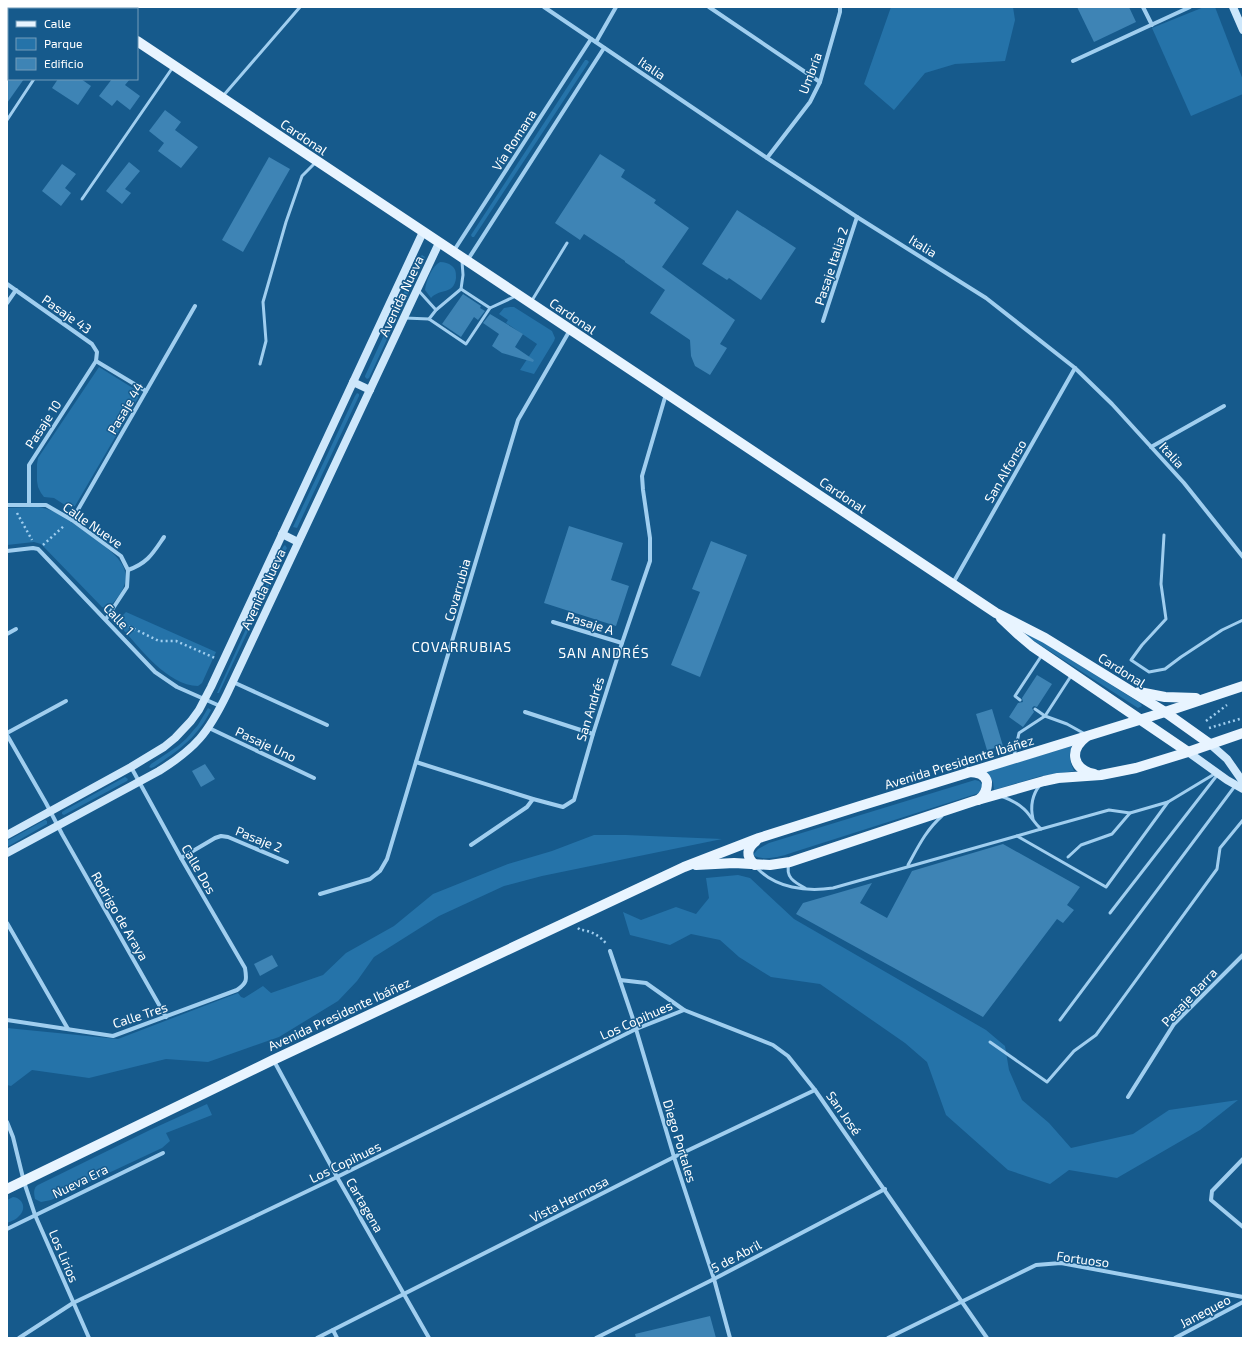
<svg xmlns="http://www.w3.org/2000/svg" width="1250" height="1345" font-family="'Exo 2',sans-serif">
<rect width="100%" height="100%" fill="#165a8c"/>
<g fill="#2573a9">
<polygon points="891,7 1013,7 1015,20 1005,61 955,64 925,73 894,110 864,84"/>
<polygon points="1204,7 1215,7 1243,80 1243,94 1191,116 1152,28"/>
<polygon points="585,60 587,60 589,62 474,237 472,237 471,235"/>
<polygon points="422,255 425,257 369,378 367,379 365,377 365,376 420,257"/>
<path d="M440,262C445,262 448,263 452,266C456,269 456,273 456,278C454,295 440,288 431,298L425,290C426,281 432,266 440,262Z"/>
<polygon points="510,307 514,307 552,331 555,338 554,341 534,374 520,370 537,344 506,323 508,320 499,314 504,308"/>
<polygon points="99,367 136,390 139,393 138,398 75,506 68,507 54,498 44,497 41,493 38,487 37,481 37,464 38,458"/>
<polygon points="357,393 359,394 359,396 297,528 293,527 355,396"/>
<path d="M38,507C55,509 70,521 84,531C115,554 147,571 107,609L102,607L41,544L34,542L7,545V508Z"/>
<polygon points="285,545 287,548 219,693 217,693 283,547"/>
<path d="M126,612L216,652L202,683L198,686C168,686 139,647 120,626L117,621Z"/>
<polygon points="1027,632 1140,703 1142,706 1138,708 1031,639 1026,635"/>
<path d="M208,708L211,710C197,738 179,750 154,767L151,768L149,767L151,764L178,746L186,739L198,725Z"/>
<path d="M1072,746C1068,756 1070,762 1074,771L1041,776L994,790L993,782L986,773L989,771Z"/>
<polygon points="125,777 128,779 127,781 64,815 62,814 62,812 65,810"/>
<path d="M975,780L979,781L983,785L979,793L794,852C783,856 764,862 753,855L758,849L769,843Z"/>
<polygon points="45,820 47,821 47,824 7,847 7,841"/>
<polygon points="594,835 626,835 722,839 542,876 504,886 439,916 374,957 357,981 338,1001 279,1037 208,1062 166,1059 89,1078 32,1070 11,1086 7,1085 7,1028 118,1039 238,993 241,997 244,998 263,986 271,993 323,975 346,953 394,926 433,894 508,864 552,851"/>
<polygon points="738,875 750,878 794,919 986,1030 1005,1046 1009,1070 1022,1100 1049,1123 1071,1148 1133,1134 1169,1110 1238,1100 1200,1130 1117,1178 1069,1170 1050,1184 1008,1170 946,1115 927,1062 905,1043 820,984 771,977 739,957 720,940 691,934 670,945 630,935 623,912 641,920 676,907 696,914 709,898 706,878"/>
<path d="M207,1104L212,1115L166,1133L170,1141L162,1148L51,1200L41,1202L35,1199C34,1193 33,1188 38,1185L152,1129Z"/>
<path d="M13,1197C23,1198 27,1209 19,1216C16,1220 11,1221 7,1223V1200Z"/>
</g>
<g fill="#3e84b5">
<polygon points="1077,7 1129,7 1136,22 1094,42"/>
<polygon points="7,79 24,79 7,103"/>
<polygon points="58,79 81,79 91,86 78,105 52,88"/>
<polygon points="112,79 130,79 125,85 140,96 130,110 117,100 112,106 99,96"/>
<polygon points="165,110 181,122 175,130 198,147 181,168 158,151 164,143 149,131"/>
<polygon points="600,154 625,170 621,177 656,200 654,203 689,228 662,267 735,320 720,344 727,348 710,375 695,366 691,356 690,340 650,313 665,290 625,262 625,261 584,234 580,240 555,223"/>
<polygon points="269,157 290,169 243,252 222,240"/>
<polygon points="129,162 140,171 125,189 131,193 122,204 106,191"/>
<polygon points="62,164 76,174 65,188 71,193 61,206 42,191"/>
<polygon points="737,210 796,248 761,300 729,278 727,280 702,264"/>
<polygon points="463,294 481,306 480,308 485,311 478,320 474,317 461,337 442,324"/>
<polygon points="490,314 523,334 515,347 534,360 533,362 502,353 492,346 499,334 483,323"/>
<polygon points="569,526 623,543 611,580 629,586 616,626 544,603"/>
<polygon points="711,541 747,555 700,677 671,665 700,592 692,589"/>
<polygon points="1037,675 1052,684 1037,707 1034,706 1032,708 1034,712 1023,727 1009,717 1018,703 1023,702 1022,698"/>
<polygon points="992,709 1003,746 987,750 976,714"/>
<polygon points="205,764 215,779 201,787 192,771"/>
<polygon points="1003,844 1080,887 1067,905 1074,910 1063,923 1057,919 983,1017 796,914 803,903 872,883 860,903 887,918 912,871"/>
<polygon points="272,955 278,966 260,976 254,964"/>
<polygon points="710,1316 716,1338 636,1338 635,1334"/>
</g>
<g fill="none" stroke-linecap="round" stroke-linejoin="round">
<g stroke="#a0ceef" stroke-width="2.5" stroke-dasharray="2 3" stroke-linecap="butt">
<polyline points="17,513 32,540"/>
<polyline points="43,545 65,525"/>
<polyline points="120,622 159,641 176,641 215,658"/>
<polyline points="1206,721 1227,705"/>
<polyline points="1209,728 1243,718"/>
<path d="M578,928L580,930C590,930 601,936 607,945"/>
</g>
<g stroke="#a0ceef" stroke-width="3">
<polyline points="223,96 300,7"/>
<polyline points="7,120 34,79"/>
<polyline points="82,199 173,67"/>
<polyline points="461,289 490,308"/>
<polyline points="418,290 436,310"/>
<polyline points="531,302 567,243"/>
<polyline points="405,318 429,319 466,344 490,308 516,296"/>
<polyline points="429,319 436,310 461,289 463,275 462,261"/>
<polyline points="260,364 266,341 263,302 286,222 302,176 316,162"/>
<polyline points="1164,535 1161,584 1166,619 1142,645 1131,660 1149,672 1165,669 1181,657 1222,630 1243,620"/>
<polyline points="1020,700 1015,696 1042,655"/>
<polyline points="1035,709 1045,716 1067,724 1085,734"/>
<polyline points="1014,756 1019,733 1045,716 1071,676"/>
<path d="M1000,796C1013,800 1023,806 1030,816C1034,821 1036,825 1041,829L1109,810L1130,813L1168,802L1216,773"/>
<path d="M1033,819C1030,806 1032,795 1040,785"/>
<polyline points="1041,829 1017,836 1106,887 1168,802"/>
<polyline points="1068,857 1081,845 1112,834 1130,813"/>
<path d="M789,864C785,877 794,882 805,888"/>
<path d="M908,865C918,847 926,830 942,816"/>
<path d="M757,868C776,888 806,892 833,888L1017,836"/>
<polyline points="1110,913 1218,774"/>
<polyline points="1060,1020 1235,786"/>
<polyline points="990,1042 1047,1082 1074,1051 1096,1035 1217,869 1220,848 1243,820"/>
</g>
<g stroke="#a0ceef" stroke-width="4">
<polyline points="544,7 767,158 857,217 986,298 1075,368 1112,404 1184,483 1243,557"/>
<polyline points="709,7 820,82"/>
<polyline points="1143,7 1152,25"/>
<polyline points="596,42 616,7"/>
<polyline points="1073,61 1190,7"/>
<polyline points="767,158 810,102 820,82 840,12 840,7"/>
<polyline points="453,252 591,39"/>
<polyline points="467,261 604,48"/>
<polyline points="7,284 92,344 97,352 96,361 29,465 29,504"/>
<polyline points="7,303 16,290"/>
<polyline points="823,321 857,217"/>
<polyline points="96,361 146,391"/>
<polyline points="1151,447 1224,406"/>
<polyline points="7,505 46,505 72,520 121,556 128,570 127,587 106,619"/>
<polyline points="72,520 195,306"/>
<polyline points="7,551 33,548 38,549 155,672 177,687 220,706"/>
<path d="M128,570C148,563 153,553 164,537"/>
<polyline points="953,583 1075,368"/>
<polyline points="553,622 622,643"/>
<polyline points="7,634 16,629"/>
<polyline points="233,682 327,725"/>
<polyline points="525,712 593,734"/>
<polyline points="209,728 314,778"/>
<polyline points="7,733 66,701"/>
<polyline points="7,735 46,803 62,834 166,1017"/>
<polyline points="416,762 533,799 563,807 574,800 593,734 622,643 650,561 650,538 643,490 642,476 666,394"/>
<polyline points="471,845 527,807 533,799"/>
<polyline points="181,858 215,838 221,836 228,837 287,862"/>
<polyline points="320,894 370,879 380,871 387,859 518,420 570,330"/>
<polyline points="7,923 68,1029"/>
<polyline points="610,951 633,1019 674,1157 714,1279 730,1338"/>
<polyline points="620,980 646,983 684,1010 773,1045 788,1056 815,1090 987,1338"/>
<path d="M7,1020L113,1036L237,990C247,983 247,980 245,968L181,858L131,767"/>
<polyline points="274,1061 337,1177 429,1338"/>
<polyline points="1128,1097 1174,1024 1243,955"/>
<polyline points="7,1122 13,1137 24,1182 35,1215 89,1338"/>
<polyline points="1243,1159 1212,1191 1211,1200 1243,1227"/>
<polyline points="7,1229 163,1153"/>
<polyline points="333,1330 337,1338"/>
<polyline points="19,1338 73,1303 337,1177 636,1029 684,1010"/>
<polyline points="317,1338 674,1157 815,1090"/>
<polyline points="596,1338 714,1279 885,1189"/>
<polyline points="888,1338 1036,1265 1061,1263 1243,1297"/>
<polyline points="1175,1338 1243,1302"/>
</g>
<g stroke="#cde7fb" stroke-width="8">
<polyline points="1233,7 1243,30"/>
<polyline points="353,382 370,390"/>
<polyline points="282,534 298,542"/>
<polyline points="1210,744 1227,759 1243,782"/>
<polyline points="1188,752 1227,780 1243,789"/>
<polyline points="7,835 131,767 164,747 175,738 191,721 199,710 211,687 423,232"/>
<path d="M7,853L159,771C196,748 208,733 227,694L439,243"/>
</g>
<g stroke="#e8f4ff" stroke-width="10">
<polyline points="86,7 89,9"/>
<polyline points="137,41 996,613 1045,638 1165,712 1210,744"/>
<polyline points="1001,618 1019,635 1032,646 1188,752"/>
<polyline points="1139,692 1165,697 1196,698"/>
<path d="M1086,737C1069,750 1072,769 1094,774"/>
<path d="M969,772C978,772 985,774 987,782C987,790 985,796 978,800"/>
<polyline points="696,865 734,863 770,865 790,862 974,801 1044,781 1058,778 1101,775 1136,768 1188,752 1243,733"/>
<path d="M755,865C745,856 747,848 756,841"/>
<polyline points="7,1189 273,1060 684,867 759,838 860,806 1165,712 1243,686"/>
</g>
</g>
<g text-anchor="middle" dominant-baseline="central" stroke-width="3" stroke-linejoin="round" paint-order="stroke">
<g font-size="13" fill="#fff" stroke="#165a8c">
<text transform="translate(652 68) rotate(34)">Italia</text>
<text transform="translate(810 73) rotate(-69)">Umbría</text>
<text transform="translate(304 137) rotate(34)">Cardonal</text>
<text transform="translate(514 140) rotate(-57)">Vía Romana</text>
<text transform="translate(923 246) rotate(32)">Italia</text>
<text transform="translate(831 266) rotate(-72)">Pasaje Italia 2</text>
<text transform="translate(401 296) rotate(-65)">Avenida Nueva</text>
<text transform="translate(67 314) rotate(35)">Pasaje 43</text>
<text transform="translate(573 316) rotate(34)">Cardonal</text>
<text transform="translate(125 408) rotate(-60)">Pasaje 44</text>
<text transform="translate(43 424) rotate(-57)">Pasaje 10</text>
<text transform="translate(1172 455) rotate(48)">Italia</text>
<text transform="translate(1005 471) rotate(-60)">San Alfonso</text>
<text transform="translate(843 495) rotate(34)">Cardonal</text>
<text transform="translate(93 525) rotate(35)">Calle Nueve</text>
<text transform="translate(263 589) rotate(-65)">Avenida Nueva</text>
<text transform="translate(457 590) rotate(-74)">Covarrubia</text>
<text transform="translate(119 619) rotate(47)">Calle 1</text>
<text transform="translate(590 623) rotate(17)">Pasaje A</text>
<text transform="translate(1122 670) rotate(32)">Cardonal</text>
<text transform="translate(590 709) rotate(-73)">San Andrés</text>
<text transform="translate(266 744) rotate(25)">Pasaje Uno</text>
<text transform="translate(959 762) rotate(-17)">Avenida Presidente Ibáñez</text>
<text transform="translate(259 839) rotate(22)">Pasaje 2</text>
<text transform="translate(199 869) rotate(60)">Calle Dos</text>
<text transform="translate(120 916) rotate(60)">Rodrigo de Araya</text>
<text transform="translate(1189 997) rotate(-47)">Pasaje Barra</text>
<text transform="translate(339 1014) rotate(-25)">Avenida Presidente Ibáñez</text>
<text transform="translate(140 1015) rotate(-18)">Calle Tres</text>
<text transform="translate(636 1020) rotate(-24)">Los Copihues</text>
<text transform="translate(844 1113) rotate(55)">San José</text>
<text transform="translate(680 1141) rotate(73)">Diego Portales</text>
<text transform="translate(345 1162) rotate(-26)">Los Copihues</text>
<text transform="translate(80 1181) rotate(-26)">Nueva Era</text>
<text transform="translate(569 1199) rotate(-27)">Vista Hermosa</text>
<text transform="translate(365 1205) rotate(60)">Cartagena</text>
<text transform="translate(64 1256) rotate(67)">Los Lirios</text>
<text transform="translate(736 1256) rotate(-28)">5 de Abril</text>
<text transform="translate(1083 1259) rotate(8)">Fortuoso</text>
<text transform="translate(1205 1311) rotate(-28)">Janequeo</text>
</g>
<g font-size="14" letter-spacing="1" fill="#fff" stroke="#165a8c">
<text x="462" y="646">COVARRUBIAS</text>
<text x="604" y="652">SAN ANDRÉS</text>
</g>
</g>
<rect width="1250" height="1345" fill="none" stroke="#ffffff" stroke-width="16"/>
<rect x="8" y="8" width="130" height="72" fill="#165a8c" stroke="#739cba"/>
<rect x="16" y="21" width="20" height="6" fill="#e8f4ff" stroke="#739cba"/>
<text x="44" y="28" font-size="12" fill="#ffffff">Calle</text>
<rect x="16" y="38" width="20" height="12" fill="#2573a9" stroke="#739cba"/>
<text x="44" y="48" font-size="12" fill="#ffffff">Parque</text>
<rect x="16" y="58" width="20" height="12" fill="#3e84b5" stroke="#739cba"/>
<text x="44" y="68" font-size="12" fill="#ffffff">Edificio</text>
</svg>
